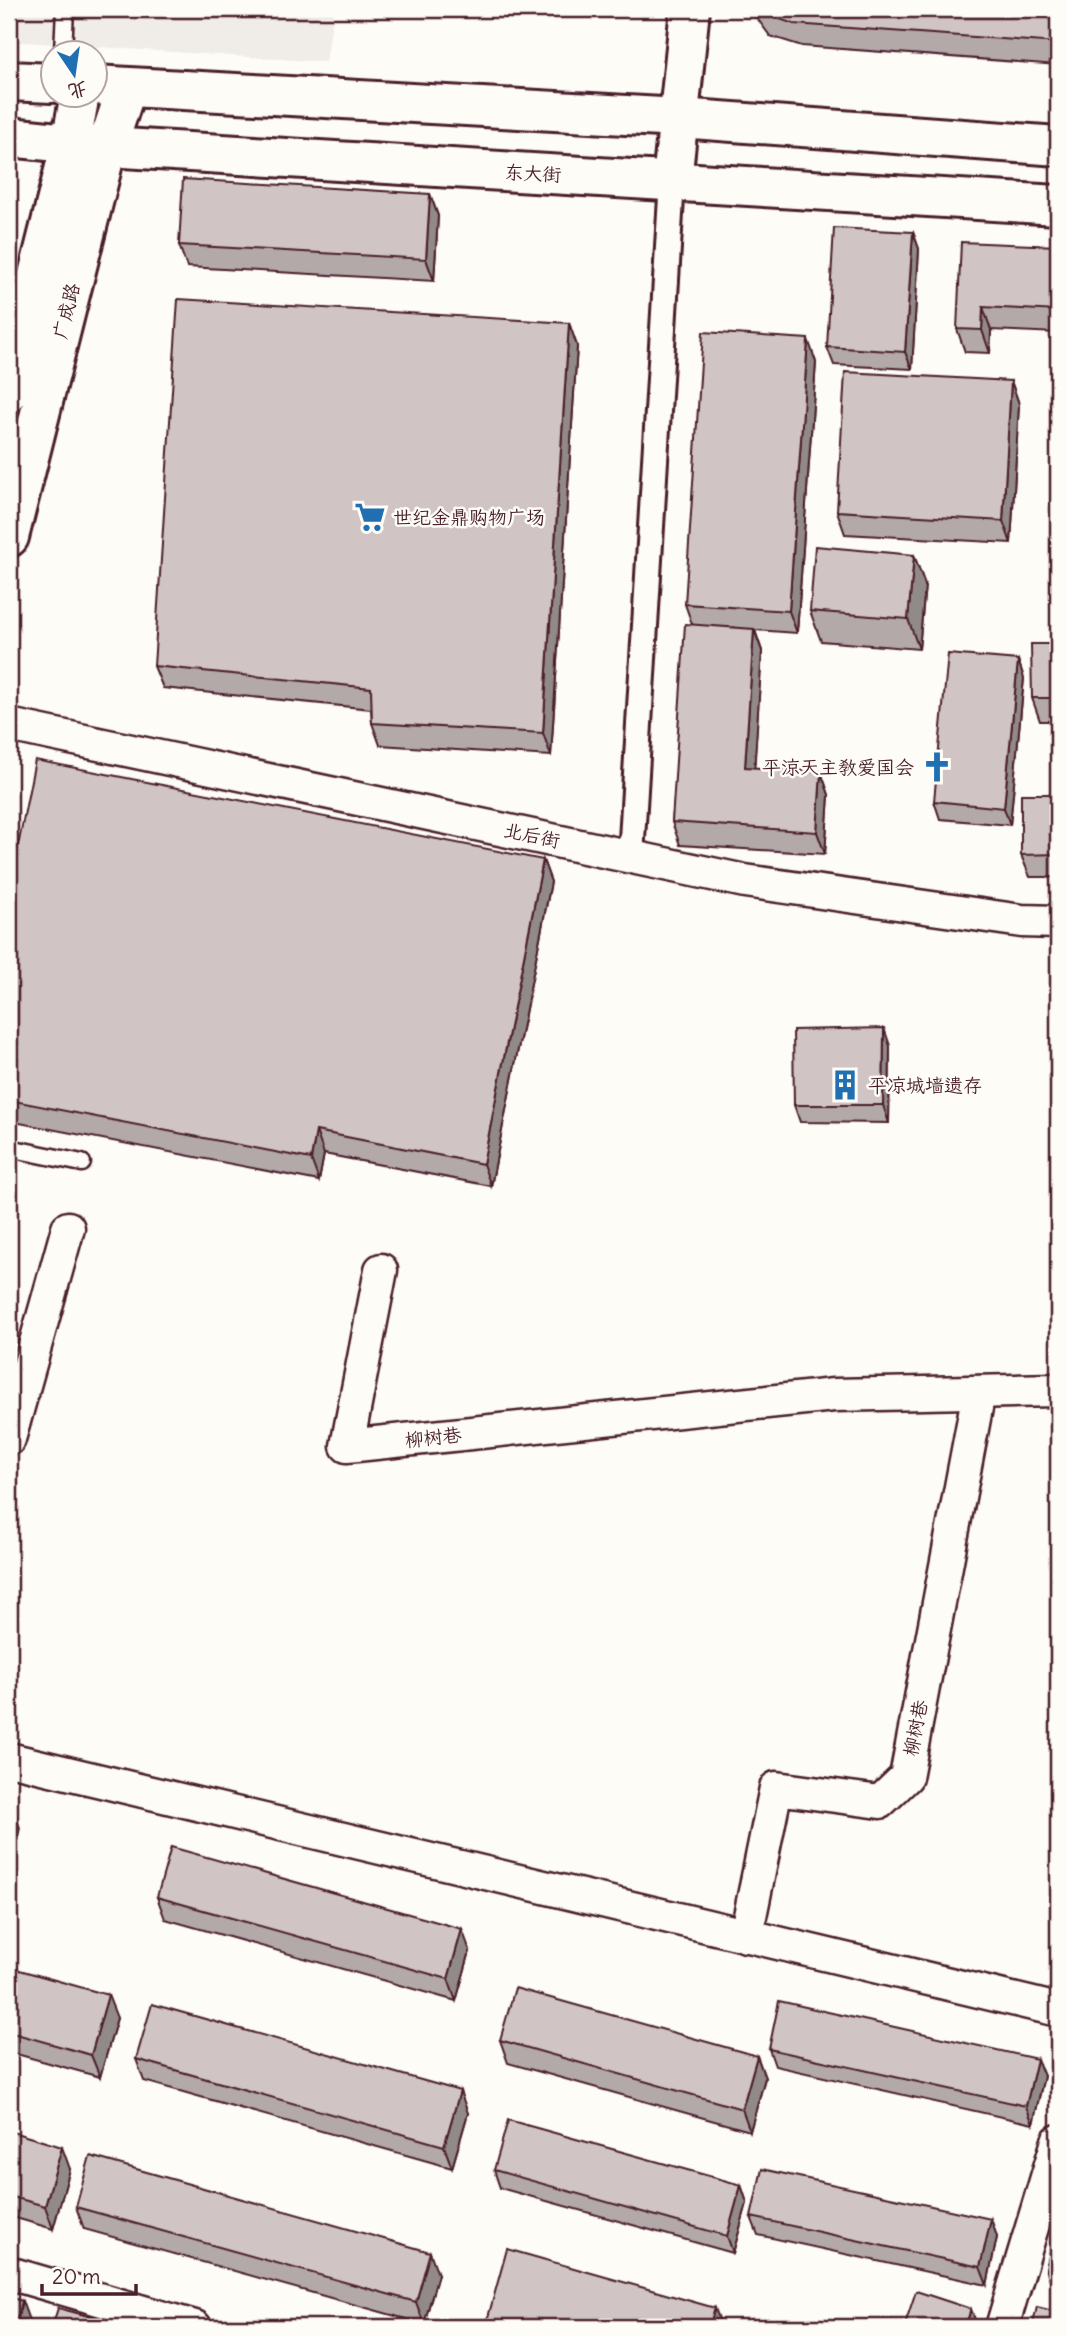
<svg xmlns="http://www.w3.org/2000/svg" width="1067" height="2336" font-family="Delius,'LXGW WenKai TC',sans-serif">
<rect width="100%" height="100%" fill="#fdfcf7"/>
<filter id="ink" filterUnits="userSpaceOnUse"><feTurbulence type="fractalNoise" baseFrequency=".0143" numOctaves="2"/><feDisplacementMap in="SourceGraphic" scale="14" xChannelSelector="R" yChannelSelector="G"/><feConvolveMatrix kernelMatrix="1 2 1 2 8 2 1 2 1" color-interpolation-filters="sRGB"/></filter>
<g filter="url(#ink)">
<polygon fill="#f0ece8" points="9,9 334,9 326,62 9,41"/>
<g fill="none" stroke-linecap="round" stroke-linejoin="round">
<g stroke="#4a1f2b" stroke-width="21">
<g id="service">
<polyline points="63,52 65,9"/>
<polyline points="9,1148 82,1163"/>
</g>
</g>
<g stroke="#4a1f2b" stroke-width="30">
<polyline id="pedestrian" points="631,856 672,181"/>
</g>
<g stroke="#4a1f2b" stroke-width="37">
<g id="minor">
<polyline points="9,725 745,881 1022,921 1058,922"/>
<polyline points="381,1270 347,1446 834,1395 1058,1390"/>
<polyline points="9,1439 68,1228"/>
<polyline points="9,1759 1058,2010"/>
<polyline points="746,1936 776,1788 880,1802 906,1777 979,1392"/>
<polyline points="9,2273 195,2327"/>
<polyline points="1002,2327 1058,2141"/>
</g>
</g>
<g stroke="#4a1f2b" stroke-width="44">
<polyline id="tertiary" points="672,181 690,9"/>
</g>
<g stroke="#4a1f2b" stroke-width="44">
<g id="secondary">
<polyline points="9,81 52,83"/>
<polyline points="94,85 679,118 1058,146"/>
<polyline points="9,137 107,147 1058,205"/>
<polyline points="9,391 71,143 80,94"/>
<polyline points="9,537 107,147 127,87"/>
</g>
</g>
<use href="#service" stroke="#fdfcf7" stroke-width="16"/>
<use href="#pedestrian" stroke="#fdfcf7" stroke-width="24"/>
<use href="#minor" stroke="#fdfcf7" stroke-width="32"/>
<use href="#tertiary" stroke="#fdfcf7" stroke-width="38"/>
<use href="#secondary" stroke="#fdfcf7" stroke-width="38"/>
</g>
<g fill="#b3a9a9" stroke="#4a1f2b" stroke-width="2">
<polygon points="435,9 544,9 543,19"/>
<polygon points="752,9 1058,9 1058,65 802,46 770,36 754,14"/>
<polygon points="430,194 438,216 434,281 187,267 179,245"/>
<polygon points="913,232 919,249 912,369 834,365 827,347"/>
<polygon points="1058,246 1058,333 991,330 990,353 965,352 957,329"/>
<polygon points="569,323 577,346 551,756 380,745 372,723 371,709 163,688 154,666"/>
<polygon points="816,362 797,633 755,630 762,651 754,768 821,772 829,795 825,854 680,845 672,822 692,624 685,604"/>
<polygon points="1011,381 1019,404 1011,543 845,534 837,511"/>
<polygon points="914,555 925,585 919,649 821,641 810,611"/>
<polygon points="1058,644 1058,721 1040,721 1032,698"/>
<polygon points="1018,660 1024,678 1010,825 940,819 934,801"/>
<polygon points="1058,794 1058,877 1030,877 1021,855"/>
<polygon points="543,860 551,882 491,1186 324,1154 319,1181 9,1121 9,892"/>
<polygon points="890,1046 889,1123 800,1122 794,1105"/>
<polygon points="157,1897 470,1951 456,2001 165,1919"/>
<polygon points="9,1967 117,2018 100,2077 9,2052"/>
<polygon points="500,2040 757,2056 765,2078 750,2131 508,2063"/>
<polygon points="769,2049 1044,2076 1033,2124 775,2066"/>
<polygon points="136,2059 468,2113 452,2168 144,2081"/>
<polygon points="9,2131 70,2169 53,2229 9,2216"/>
<polygon points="494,2170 741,2185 747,2203 733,2253 500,2188"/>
<polygon points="76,2207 438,2274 424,2324 84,2229"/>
<polygon points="751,2217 991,2219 997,2237 987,2285 758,2235"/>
<polygon points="1058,2218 1058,2292 1054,2291 1046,2269"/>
<polygon points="487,2321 722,2327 489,2327"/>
</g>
<g fill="#928a89" stroke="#4a1f2b" stroke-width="2">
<polygon points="539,9 544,9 543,19"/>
<polygon points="430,194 438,216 434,281 426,259"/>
<polygon points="913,232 919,249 912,369 905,352"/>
<polygon points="983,307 991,330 990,353 982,330"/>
<polygon points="569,323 577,346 551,756 543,733"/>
<polygon points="808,339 816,362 797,633 789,611"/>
<polygon points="1011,381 1019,404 1011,543 1003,521"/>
<polygon points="914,555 925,585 919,649 908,619"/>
<polygon points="754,629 762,651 753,789 745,767"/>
<polygon points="1018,660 1024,678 1010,825 1004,808"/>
<polygon points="821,772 829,795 825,854 817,832"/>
<polygon points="543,860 551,882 491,1186 483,1164"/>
<polygon points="884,1028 890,1046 889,1123 883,1105"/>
<polygon points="316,1131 324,1154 319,1181 311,1159"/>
<polygon points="12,1806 20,1828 9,1869 9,1817"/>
<polygon points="462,1929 470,1951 456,2001 448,1979"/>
<polygon points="108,1995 117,2018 100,2077 91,2055"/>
<polygon points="757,2056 765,2078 750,2131 742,2109"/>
<polygon points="1037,2059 1044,2076 1033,2124 1026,2106"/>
<polygon points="460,2091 468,2113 452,2168 444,2146"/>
<polygon points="62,2147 70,2169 53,2229 45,2206"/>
<polygon points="741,2185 747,2203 733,2253 727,2236"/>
<polygon points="991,2219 997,2237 987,2285 980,2267"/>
<polygon points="430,2252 438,2274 424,2324 416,2302"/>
<polygon points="22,2301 30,2323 29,2327 15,2327"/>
<polygon points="715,2308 722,2327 709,2327"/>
<polygon points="971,2309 978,2327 965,2327"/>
</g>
<g fill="#d0c5c4" stroke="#4a1f2b" stroke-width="2">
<polygon points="759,9 1058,9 1058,43 794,24 762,13"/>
<polygon points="183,179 430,194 426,259 179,245"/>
<polygon points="834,228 913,232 905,352 827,347"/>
<polygon points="961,242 1058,246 1058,311 983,307 982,330 957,329"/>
<polygon points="178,299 569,323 543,733 372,723 371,688 154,666"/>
<polygon points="703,332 808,339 789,611 685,604"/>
<polygon points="845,372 1011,381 1003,521 837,511"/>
<polygon points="815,546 914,555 908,619 810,611"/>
<polygon points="685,624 754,629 745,767 821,772 817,832 672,822"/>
<polygon points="1031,644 1058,644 1058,698 1032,698"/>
<polygon points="948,654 1018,660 1004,808 934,801"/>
<polygon points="35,760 543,860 483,1164 316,1131 311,1159 9,1100 9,892"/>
<polygon points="1021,794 1058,794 1058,854 1021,855"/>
<polygon points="884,1028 883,1105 794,1105 793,1030"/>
<polygon points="9,1805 12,1806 9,1817"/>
<polygon points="171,1847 462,1929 448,1979 157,1897"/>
<polygon points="9,1967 108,1995 91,2055 9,2032"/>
<polygon points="515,1988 757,2056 742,2109 500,2040"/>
<polygon points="779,2001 1037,2059 1026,2106 769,2049"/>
<polygon points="152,2004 460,2091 444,2146 136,2059"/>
<polygon points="508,2120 741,2185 727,2236 494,2170"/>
<polygon points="9,2131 62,2147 45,2206 9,2196"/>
<polygon points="90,2156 430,2252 416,2302 76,2207"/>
<polygon points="762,2169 991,2219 980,2267 751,2217"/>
<polygon points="1058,2218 1058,2271 1046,2269"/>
<polygon points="507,2249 715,2308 709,2327 509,2327 487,2321"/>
<polygon points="916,2291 971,2309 965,2327 904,2327"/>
<polygon points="9,2297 22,2301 15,2327 9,2327"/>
<polygon points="1037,2307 1058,2312 1058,2327 1032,2327"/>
<polygon points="58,2308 129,2327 52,2327"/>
</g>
</g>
<defs>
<g id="supermarket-bare" transform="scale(2.415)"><path d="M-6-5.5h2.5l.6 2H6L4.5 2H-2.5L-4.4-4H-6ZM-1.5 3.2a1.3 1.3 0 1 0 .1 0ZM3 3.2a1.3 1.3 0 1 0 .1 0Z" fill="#1f6fb2" stroke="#fdfcf7" stroke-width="2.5" paint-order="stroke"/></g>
<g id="church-bare" transform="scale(2.415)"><path d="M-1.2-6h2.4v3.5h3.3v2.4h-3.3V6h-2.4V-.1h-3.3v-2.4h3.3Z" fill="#1f6fb2" stroke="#fdfcf7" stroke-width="2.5" paint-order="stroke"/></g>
<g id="building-bare" transform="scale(2.415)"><path d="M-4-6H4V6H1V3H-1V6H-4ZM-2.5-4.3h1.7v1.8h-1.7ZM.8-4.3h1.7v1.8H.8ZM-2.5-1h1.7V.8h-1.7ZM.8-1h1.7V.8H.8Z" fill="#1f6fb2" stroke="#fdfcf7" stroke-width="2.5" paint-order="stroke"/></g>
</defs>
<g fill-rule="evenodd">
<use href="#supermarket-bare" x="370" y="517"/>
<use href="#church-bare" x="937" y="767"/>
<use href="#building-bare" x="845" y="1085"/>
</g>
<g text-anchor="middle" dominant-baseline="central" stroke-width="5" stroke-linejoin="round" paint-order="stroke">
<g font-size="19" fill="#4a1f2b" stroke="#fdfcf7">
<text transform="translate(533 173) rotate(3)">东大街</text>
<text transform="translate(66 311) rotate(-76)">广成路</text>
<text transform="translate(532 835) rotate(12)">北后街</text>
<text transform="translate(433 1437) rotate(-6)">柳树巷</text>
<text transform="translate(915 1728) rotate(-79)">柳树巷</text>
</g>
<g font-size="19" fill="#4a1f2b" stroke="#fdfcf7" text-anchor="start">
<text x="393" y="517">世纪金鼎购物广场</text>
<text x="914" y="767" text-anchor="end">平涼天主教爱国会</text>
<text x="868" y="1085">平凉城墙遗存</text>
</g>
</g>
<rect width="1067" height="2336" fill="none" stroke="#fdfcf7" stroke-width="35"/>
<rect x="18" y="18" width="1032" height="2301" fill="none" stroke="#4a1f2b" stroke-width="2.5" filter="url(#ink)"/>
<g transform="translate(74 74) rotate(167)"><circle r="33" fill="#fdfcf7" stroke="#b5a4a5" stroke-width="2"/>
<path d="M0-5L12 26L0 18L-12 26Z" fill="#1f6fb2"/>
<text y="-10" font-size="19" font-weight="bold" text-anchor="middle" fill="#4a1f2b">北</text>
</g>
<path d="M42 2284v10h94v-10" fill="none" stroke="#4a1f2b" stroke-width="3.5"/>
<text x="52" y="2284" font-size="21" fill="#4a1f2b" stroke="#fdfcf7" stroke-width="5" paint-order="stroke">20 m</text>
</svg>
